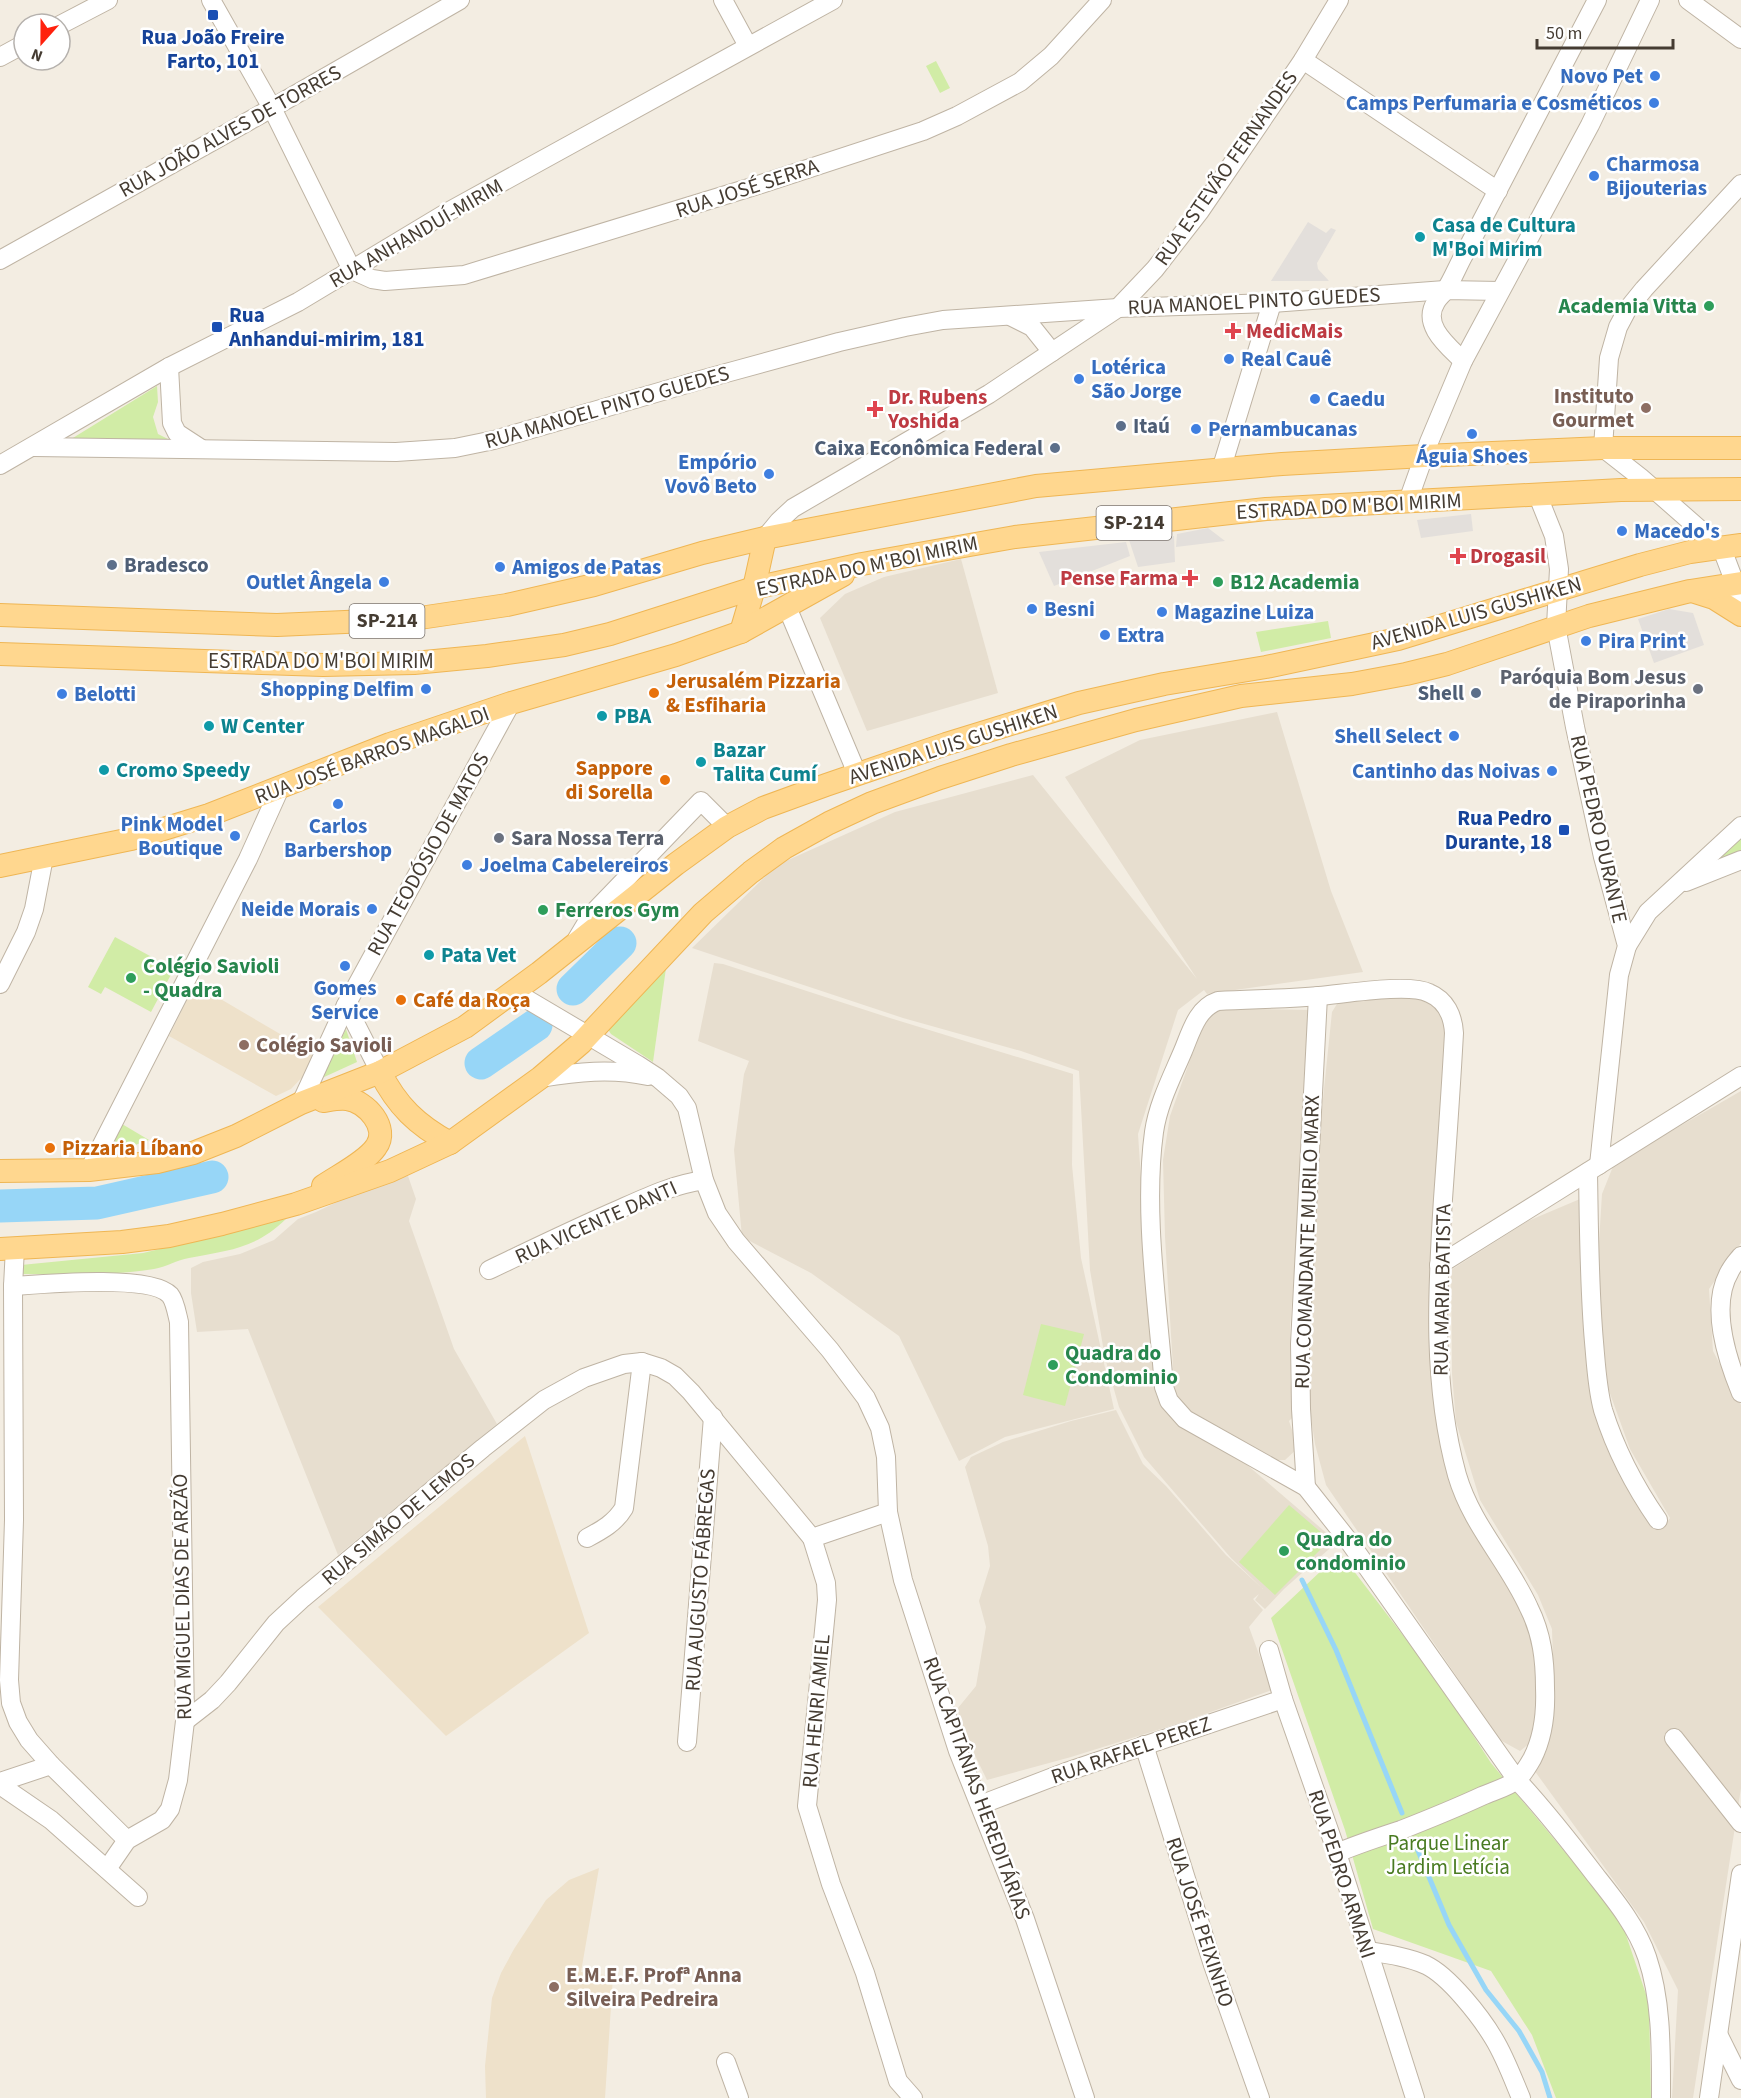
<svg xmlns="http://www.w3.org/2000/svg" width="1741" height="2098" font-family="'Source Sans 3',sans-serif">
<rect width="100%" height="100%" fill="#f3ede2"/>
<g fill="#e7decf">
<polygon points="961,559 998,693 867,731 820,618 845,594 884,577"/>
<polygon points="1277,712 1331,891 1363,972 1207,994 1204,990 1178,1010 1138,1134 1155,1386 1169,1415 1232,1452 1337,1542 1284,1589 1265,1609 1255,1600 1259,1594 1253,1599 1263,1610 1249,1627 1272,1690 1180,1723 1071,1757 987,1780 961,1727 958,1708 976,1686 986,1627 979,1601 990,1566 988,1546 965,1467 971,1457 1003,1442 1071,1421 1116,1410 1143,1464 1166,1486 1226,1555 1263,1589 1231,1558 1144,1457 1119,1407 1105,1358 1090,1270 1079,1071 1021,1051 903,1018 692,948 777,865 895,812 1033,775 1197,979 1065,777 1140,740"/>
<polygon points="714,963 723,964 890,1018 1073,1074 1072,1165 1081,1258 1114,1409 1005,1437 959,1461 899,1336 811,1273 742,1237 734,1150 744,1074 749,1061 698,1041"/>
<polygon points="1385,997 1420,999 1439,1004 1448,1019 1435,1384 1499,1570 1528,1621 1539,1656 1534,1740 1520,1751 1500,1740 1326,1485 1315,1444 1308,1397 1308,1315 1318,1147 1332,1012 1340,999"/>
<polygon points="1212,1008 1313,1010 1290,1329 1290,1380 1294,1416 1289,1421 1298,1448 1285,1460 1278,1460 1214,1427 1175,1400 1165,1237 1163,1160 1170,1116 1199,1035"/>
<polygon points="1741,1091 1741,1243 1709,1289 1713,1351 1741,1405 1741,1788 1693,2098 1672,2098 1678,1990 1644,1922 1534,1770 1554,1693 1552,1629 1538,1595 1480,1500 1456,1422 1452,1374 1451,1270 1528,1221 1580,1199 1610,1449 1650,1525 1663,1528 1670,1518 1630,1449 1608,1388 1597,1274 1602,1194 1614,1164"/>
<polygon points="408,1176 416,1199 409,1221 454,1349 497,1424 338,1555 248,1329 197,1332 191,1293 191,1268 203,1262 240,1254 274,1240 298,1219 316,1212 377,1183"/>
</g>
<g fill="#eee1ca">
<polygon points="195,984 287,1038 317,1053 309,1070 291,1089 276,1096 169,1036"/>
<polygon points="525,1436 589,1633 446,1736 318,1607"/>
<polygon points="599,1868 581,1972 613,1976 605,2098 486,2098 485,2066 492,1998 501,1973 514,1949 546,1900 569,1880"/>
</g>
<g fill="#d1eca6">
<polygon points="936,61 950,88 940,93 926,66"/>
<polygon points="157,386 158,402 153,417 158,434 178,444 68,441"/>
<polygon points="1328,621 1331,638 1261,652 1256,632"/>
<polygon points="1741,832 1741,856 1693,875"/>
<polygon points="115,937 174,969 151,1012 105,987 101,994 88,987"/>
<polygon points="667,961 653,1062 611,1034 607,1028"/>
<polygon points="346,1029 357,1062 322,1078"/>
<polygon points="122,1124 149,1140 127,1148 118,1146 113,1138"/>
<path d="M286,1219C255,1249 229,1250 189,1258C177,1260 166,1267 154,1269C110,1276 63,1274 19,1274L21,1265L143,1253Z"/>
<polygon points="1041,1324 1084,1334 1065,1406 1023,1395"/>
<polygon points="1289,1505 1330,1540 1275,1595 1239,1562"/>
<polygon points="1340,1553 1438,1681 1491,1763 1603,1898 1625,1932 1649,2003 1651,2098 1556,2098 1532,2035 1491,1971 1373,1929 1345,1830 1271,1618"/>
</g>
<g fill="#e3dfdb">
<polygon points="1308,222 1326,233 1331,228 1336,230 1317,263 1318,269 1329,281 1271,281"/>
<polygon points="1471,514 1473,531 1421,538 1417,520"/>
<polygon points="1208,528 1225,541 1176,547 1177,534"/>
<polygon points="1174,536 1175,562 1138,567 1129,540"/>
<polygon points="1126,542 1130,556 1054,586 1039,552"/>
<polygon points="1669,609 1693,613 1704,645 1654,663 1638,619"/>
</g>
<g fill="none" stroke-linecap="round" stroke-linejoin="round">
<g stroke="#97d6f7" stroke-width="5">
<polyline points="1302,1580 1336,1650 1402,1813"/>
<polyline points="1414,1841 1449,1925 1486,1990 1519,2031 1542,2072 1550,2098"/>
</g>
<g stroke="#97d6f7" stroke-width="33">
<polyline points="573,989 620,943"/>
<polyline points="481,1063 536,1025"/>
<polyline points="0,1206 97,1203 212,1177"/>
</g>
<g stroke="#bfb4a4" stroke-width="20">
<g id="minor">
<polyline points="211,0 272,108 352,270"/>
<polyline points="723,0 748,46"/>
<polyline points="1688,0 1741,39"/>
<polyline points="60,25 108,0"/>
<polyline points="0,57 24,44"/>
<polyline points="1303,60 1498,191"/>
<polyline points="1741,184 1644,289 1627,310 1618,327 1609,358 1603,448 1640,477 1722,549 1741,599"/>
<polyline points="0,260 272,108 460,0"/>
<polyline points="352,270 372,279 385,281 464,275 755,186 923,131 957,116 1020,82 1051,56 1102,0"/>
<polyline points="1012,317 1032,327 1052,352"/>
<path d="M1463,361C1448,346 1421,325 1436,302C1438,298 1442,295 1445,291C1453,279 1458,265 1465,253L1597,0"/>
<polyline points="169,367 172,423 177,433 200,448"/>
<polyline points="34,447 396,452 455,448 494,440 704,379 839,342 905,327 943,320 1118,308 1272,303 1445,290 1500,291"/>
<polyline points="0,465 169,367 298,302 446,213 833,0"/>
<polyline points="1221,470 1272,303"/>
<polyline points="1538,496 1554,536 1559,569 1556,626 1575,727 1603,857 1627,946 1619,975 1599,1165"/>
<polyline points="1408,501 1429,442 1463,361 1590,125 1650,0"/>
<polyline points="765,538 779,521 793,508 989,394 1118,308 1155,269 1200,211 1303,60 1339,0"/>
<polyline points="787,607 853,764 854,776"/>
<polyline points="1686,882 1741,860"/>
<polyline points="577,939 592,914 701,801 727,827"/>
<polyline points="1627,946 1648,912 1741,826"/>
<polyline points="0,984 26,932 34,909 44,857"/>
<polyline points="513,991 638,1065 658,1078 679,1096 687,1108 704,1180 717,1213 736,1241 830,1350 866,1398 880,1428 886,1457 888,1512 903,1580 958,1751 1025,1919 1085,2098"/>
<polyline points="346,1005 380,1072"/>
<path d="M540,1078C577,1072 611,1068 648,1076"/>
<polyline points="301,1103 346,1005 511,703"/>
<polyline points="89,1170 248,859 280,788"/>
<path d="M1588,1172C1589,1229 1589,1285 1594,1342C1596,1364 1597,1388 1603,1410C1615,1448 1635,1487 1658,1520"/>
<polyline points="15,1248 13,1286 14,1520 9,1680 11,1703 18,1722 29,1740 51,1765 127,1840"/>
<path d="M1741,1256C1737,1261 1733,1265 1730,1271C1709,1306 1727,1359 1741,1393"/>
<polyline points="1439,1265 1741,1076"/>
<path d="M489,1270C533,1249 576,1228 620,1209C649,1196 672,1185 704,1180"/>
<path d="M13,1286C42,1284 151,1274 170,1295C175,1301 177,1314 179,1322L185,1721L178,1780L170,1809L162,1820L127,1840L107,1869"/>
<polyline points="1306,1487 1301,1409 1300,1344 1318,996"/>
<path d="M587,1538C602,1530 615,1523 624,1508L642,1362"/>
<polyline points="812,1538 826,1583 827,1600 807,1806 831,1884 865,1973 898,2081 913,2098"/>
<polyline points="1269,1650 1283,1699 1337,1853 1415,2098"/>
<polyline points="185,1721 212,1700 228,1683 276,1623 303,1598 483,1448 544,1400 584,1378 624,1364 642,1362 661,1368 675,1376 691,1392 812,1538 888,1512"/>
<polyline points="1674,1738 1741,1823"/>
<polyline points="687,1742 713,1417"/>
<polyline points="1144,1745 1213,1965 1260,2098"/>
<polyline points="0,1782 51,1765"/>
<polyline points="0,1785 51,1820 138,1897"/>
<polyline points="980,1805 1066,1772 1283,1699"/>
<path d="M1337,1853C1358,1844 1380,1837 1401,1830C1429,1819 1456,1808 1482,1796C1493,1791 1509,1787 1518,1779C1523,1774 1528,1766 1532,1759C1543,1738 1546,1712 1545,1688C1545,1660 1542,1634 1529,1608C1508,1561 1472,1526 1457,1475C1432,1385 1437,1291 1443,1199C1447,1144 1451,1088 1454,1033C1453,1016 1446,1000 1429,993C1409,983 1344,994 1319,996C1286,999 1252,999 1218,1001C1197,1008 1191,1032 1183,1051C1172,1077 1158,1104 1154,1132C1143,1212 1158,1307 1164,1387L1169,1401L1185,1419L1306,1487L1348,1540L1517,1780C1545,1810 1570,1842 1596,1876C1615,1900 1637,1927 1647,1957C1662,2001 1661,2051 1661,2098"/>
<path d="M1368,1951C1387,1954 1408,1957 1426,1965C1449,1976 1481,2017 1494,2039C1505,2057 1513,2079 1521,2098"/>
<polyline points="1719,2036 1741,2080"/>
<polyline points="726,2062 739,2098"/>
<polyline points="1709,2098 1741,1874"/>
</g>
</g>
<g stroke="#efb654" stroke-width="24">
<g id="major">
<polyline points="1692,591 1714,598 1741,615"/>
<polyline points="0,615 277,625 413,619 507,605 594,585 702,553 765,538 1036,486 1282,464 1424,456 1603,448 1741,448"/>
<polyline points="741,632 754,588 765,538"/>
<polyline points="0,654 323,665 414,663 487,656 564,645 610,634 754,588 862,564 1015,537 1266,509 1621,490 1741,489"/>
<polyline points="0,866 131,839 209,815 390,744 511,703 676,655 741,632 843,575"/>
<path d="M380,1072C397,1106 417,1125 450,1143"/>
<path d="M323,1101C330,1100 339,1098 347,1099C366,1101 390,1128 376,1147C366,1162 339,1175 323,1186"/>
<polyline points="0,1171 89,1170 157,1162 193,1153 236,1136 301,1103 380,1072 465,1027 539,973 676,864 727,827 763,808 826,785 946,744 1079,703 1164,684 1266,667 1398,639 1640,565 1690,552 1741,545"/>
<polyline points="0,1249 122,1242 169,1236 222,1224 296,1204 390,1171 450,1143 540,1078 581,1043 703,913 751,872 784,848 829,823 872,803 940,778 1011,755 1136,720 1241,696 1352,684 1406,674 1447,664 1589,616 1690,591 1741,583"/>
</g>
</g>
<use href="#minor" stroke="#fff" stroke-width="18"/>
<use href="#major" stroke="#ffd78f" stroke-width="22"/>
</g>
<g fill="#1a4fb4" stroke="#fff" stroke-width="2">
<rect x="207" y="9" width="12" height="12" rx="3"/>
<rect x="211" y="321" width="12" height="12" rx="3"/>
<rect x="1558" y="824" width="12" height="12" rx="3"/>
</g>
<g fill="#3f7fe0" stroke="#fff" stroke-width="2">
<circle cx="1655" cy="76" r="6"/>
<circle cx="1654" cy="103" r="6"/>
<circle cx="1594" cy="176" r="6"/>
<circle cx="1229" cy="359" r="6"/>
<circle cx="1079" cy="379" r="6"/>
<circle cx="1315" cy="399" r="6"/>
<circle cx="1196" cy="429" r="6"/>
<circle cx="1472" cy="434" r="6"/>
<circle cx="769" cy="474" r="6"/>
<circle cx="1622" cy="531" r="6"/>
<circle cx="500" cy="567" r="6"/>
<circle cx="384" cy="582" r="6"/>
<circle cx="1032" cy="609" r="6"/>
<circle cx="1162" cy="612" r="6"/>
<circle cx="1105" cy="635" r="6"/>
<circle cx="1586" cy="641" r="6"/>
<circle cx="426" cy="689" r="6"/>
<circle cx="62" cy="694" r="6"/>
<circle cx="1454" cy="736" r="6"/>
<circle cx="1552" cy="771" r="6"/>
<circle cx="338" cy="804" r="6"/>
<circle cx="235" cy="836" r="6"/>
<circle cx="467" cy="865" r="6"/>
<circle cx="372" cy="909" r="6"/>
<circle cx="345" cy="966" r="6"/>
</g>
<g fill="#0f9aa8" stroke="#fff" stroke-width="2">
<circle cx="1420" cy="237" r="6"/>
<circle cx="602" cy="716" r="6"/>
<circle cx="209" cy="726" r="6"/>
<circle cx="701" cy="762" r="6"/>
<circle cx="104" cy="770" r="6"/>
<circle cx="429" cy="955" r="6"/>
</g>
<g fill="#2e9e5b" stroke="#fff" stroke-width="2">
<circle cx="1709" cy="306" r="6"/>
<circle cx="1218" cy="582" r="6"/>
<circle cx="543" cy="910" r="6"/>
<circle cx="131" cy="978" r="6"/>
<circle cx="1053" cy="1365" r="6"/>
<circle cx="1284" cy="1551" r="6"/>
</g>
<g fill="#e0444e" stroke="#fff" stroke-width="2">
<path d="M1230 322h6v6h6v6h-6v6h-6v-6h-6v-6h6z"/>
<path d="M872 400h6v6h6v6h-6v6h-6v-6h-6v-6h6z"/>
<path d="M1455 547h6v6h6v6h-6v6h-6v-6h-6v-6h6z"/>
<path d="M1187 569h6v6h6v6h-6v6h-6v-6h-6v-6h6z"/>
</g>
<g fill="#8d6e63" stroke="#fff" stroke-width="2">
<circle cx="1646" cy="408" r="6"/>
<circle cx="244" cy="1045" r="6"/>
<circle cx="554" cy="1987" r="6"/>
</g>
<g fill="#5c6f8a" stroke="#fff" stroke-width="2">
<circle cx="1121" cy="426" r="6"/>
<circle cx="1055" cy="448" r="6"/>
<circle cx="112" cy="565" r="6"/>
<circle cx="1476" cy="693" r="6"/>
</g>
<g fill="#6b7280" stroke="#fff" stroke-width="2">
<circle cx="1698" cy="689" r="6"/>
<circle cx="499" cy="838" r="6"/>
</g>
<g fill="#e8710a" stroke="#fff" stroke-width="2">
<circle cx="654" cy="693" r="6"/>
<circle cx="665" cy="780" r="6"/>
<circle cx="401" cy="1000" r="6"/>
<circle cx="50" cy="1148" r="6"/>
</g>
<g text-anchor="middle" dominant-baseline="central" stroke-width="5" stroke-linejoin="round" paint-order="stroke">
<g fill="#fff" stroke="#7d7670" stroke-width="1.5">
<rect x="1096.5" y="506" width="75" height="34" rx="4.5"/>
<rect x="349.5" y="604" width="75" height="34" rx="4.5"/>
</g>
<g font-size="20" font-weight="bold" fill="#453c32">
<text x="1134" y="523">SP-214</text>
<text x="387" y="621">SP-214</text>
</g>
<g font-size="21" font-weight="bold" fill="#164399" stroke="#fff">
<text x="213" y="37">Rua João Freire<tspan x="213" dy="24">Farto, 101</tspan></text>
<text x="229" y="315" text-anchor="start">Rua<tspan x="229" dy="24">Anhandui-mirim, 181</tspan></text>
<text x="1552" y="818" text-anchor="end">Rua Pedro<tspan x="1552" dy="24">Durante, 18</tspan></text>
</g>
<g font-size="21" font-weight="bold" fill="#366cbe" stroke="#fff" text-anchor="start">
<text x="1643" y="76" text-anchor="end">Novo Pet</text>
<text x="1642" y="103" text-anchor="end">Camps Perfumaria e Cosméticos</text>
<text x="1606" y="164">Charmosa<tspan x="1606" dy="24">Bijouterias</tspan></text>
<text x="1241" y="359">Real Cauê</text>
<text x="1091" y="367">Lotérica<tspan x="1091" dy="24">São Jorge</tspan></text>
<text x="1327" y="399">Caedu</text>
<text x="1208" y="429">Pernambucanas</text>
<text x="1472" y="456" text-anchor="middle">Águia Shoes</text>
<text x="757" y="462" text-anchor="end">Empório<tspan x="757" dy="24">Vovô Beto</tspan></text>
<text x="1634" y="531">Macedo's</text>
<text x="512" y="567">Amigos de Patas</text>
<text x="372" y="582" text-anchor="end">Outlet Ângela</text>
<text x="1044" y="609">Besni</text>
<text x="1174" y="612">Magazine Luiza</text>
<text x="1117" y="635">Extra</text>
<text x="1598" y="641">Pira Print</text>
<text x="414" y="689" text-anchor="end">Shopping Delfim</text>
<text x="74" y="694">Belotti</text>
<text x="1442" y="736" text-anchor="end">Shell Select</text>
<text x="1540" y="771" text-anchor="end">Cantinho das Noivas</text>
<text x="223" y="824" text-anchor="end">Pink Model<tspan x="223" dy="24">Boutique</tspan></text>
<text x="338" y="826" text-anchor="middle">Carlos<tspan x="338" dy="24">Barbershop</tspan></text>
<text x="479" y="865">Joelma Cabelereiros</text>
<text x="360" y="909" text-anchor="end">Neide Morais</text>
<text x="345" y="988" text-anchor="middle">Gomes<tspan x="345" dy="24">Service</tspan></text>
</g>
<g font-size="21" fill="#453c32" stroke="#fff">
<text transform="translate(230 131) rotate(-29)">RUA JOÃO ALVES DE TORRES</text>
<text transform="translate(1226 168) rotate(-55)">RUA ESTEVÃO FERNANDES</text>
<text transform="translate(747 188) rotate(-18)">RUA JOSÉ SERRA</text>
<text transform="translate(416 233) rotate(-30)">RUA ANHANDUÍ-MIRIM</text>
<text transform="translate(1254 301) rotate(-3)">RUA MANOEL PINTO GUEDES</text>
<text transform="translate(607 407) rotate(-16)">RUA MANOEL PINTO GUEDES</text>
<text transform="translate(1349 506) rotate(-3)">ESTRADA DO M'BOI MIRIM</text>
<text transform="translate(867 566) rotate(-12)">ESTRADA DO M'BOI MIRIM</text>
<text transform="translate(1476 613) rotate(-16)">AVENIDA LUIS GUSHIKEN</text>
<text x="321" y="661">ESTRADA DO M'BOI MIRIM</text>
<text transform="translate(953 744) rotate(-18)">AVENIDA LUIS GUSHIKEN</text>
<text transform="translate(372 755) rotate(-20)">RUA JOSÉ BARROS MAGALDI</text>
<text transform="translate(1599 829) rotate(77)">RUA PEDRO DURANTE</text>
<text transform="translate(428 854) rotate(-61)">RUA TEODÓSIO DE MATOS</text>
<text transform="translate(596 1222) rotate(-24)">RUA VICENTE DANTI</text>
<text transform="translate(1307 1242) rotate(-88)">RUA COMANDANTE MURILO MARX</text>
<text transform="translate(1442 1290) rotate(-89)">RUA MARIA BATISTA</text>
<text transform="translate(398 1519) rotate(-40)">RUA SIMÃO DE LEMOS</text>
<text transform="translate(700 1580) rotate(-86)">RUA AUGUSTO FÁBREGAS</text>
<text transform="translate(182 1597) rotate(-91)">RUA MIGUEL DIAS DE ARZÃO</text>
<text transform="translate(816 1711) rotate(-85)">RUA HENRI AMIEL</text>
<text transform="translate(1131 1750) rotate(-19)">RUA RAFAEL PEREZ</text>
<text transform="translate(977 1788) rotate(70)">RUA CAPITÂNIAS HEREDITÁRIAS</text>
<text transform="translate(1342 1874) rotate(72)">RUA PEDRO ARMANI</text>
<text transform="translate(1200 1922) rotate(72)">RUA JOSÉ PEIXINHO</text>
</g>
<g font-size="21" font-weight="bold" fill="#0d838f" stroke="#fff" text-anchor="start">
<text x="1432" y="225">Casa de Cultura<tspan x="1432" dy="24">M'Boi Mirim</tspan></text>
<text x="614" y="716">PBA</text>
<text x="221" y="726">W Center</text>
<text x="713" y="750">Bazar<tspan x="713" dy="24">Talita Cumí</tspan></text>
<text x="116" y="770">Cromo Speedy</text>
<text x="441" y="955">Pata Vet</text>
</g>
<g font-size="21" font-weight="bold" fill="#27864d" stroke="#fff" text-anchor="start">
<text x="1697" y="306" text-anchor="end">Academia Vitta</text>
<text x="1230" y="582">B12 Academia</text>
<text x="555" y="910">Ferreros Gym</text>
<text x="143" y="966">Colégio Savioli<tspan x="143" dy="24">- Quadra</tspan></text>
<text x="1065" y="1353">Quadra do<tspan x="1065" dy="24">Condominio</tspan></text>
<text x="1296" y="1539">Quadra do<tspan x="1296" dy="24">condominio</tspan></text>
</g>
<g font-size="21" font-weight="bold" fill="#be3a42" stroke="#fff" text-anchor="start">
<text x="1246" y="331">MedicMais</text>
<text x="888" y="397">Dr. Rubens<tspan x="888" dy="24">Yoshida</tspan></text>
<text x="1470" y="556">Drogasil</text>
<text x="1178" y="578" text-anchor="end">Pense Farma</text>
</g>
<g font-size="21" font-weight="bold" fill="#785e54" stroke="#fff" text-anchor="start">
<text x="1634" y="396" text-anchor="end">Instituto<tspan x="1634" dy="24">Gourmet</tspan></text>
<text x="256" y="1045">Colégio Savioli</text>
<text x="566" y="1975">E.M.E.F. Profª Anna<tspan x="566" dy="24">Silveira Pedreira</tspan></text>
</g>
<g font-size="21" font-weight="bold" fill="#4e5e75" stroke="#fff" text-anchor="start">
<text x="1133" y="426">Itaú</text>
<text x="1043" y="448" text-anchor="end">Caixa Econômica Federal</text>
<text x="124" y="565">Bradesco</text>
<text x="1464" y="693" text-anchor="end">Shell</text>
</g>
<g font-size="21" font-weight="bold" fill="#5b616d" stroke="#fff" text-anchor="end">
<text x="1686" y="677">Paróquia Bom Jesus<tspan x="1686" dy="24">de Piraporinha</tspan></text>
<text x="511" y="838" text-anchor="start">Sara Nossa Terra</text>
</g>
<g font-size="21" font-weight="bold" fill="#c56008" stroke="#fff" text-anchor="start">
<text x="666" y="681">Jerusalém Pizzaria<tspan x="666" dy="24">&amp; Esfiharia</tspan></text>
<text x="653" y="768" text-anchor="end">Sappore<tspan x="653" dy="24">di Sorella</tspan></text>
<text x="413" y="1000">Café da Roça</text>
<text x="62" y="1148">Pizzaria Líbano</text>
</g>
<g font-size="21" fill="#497b21" stroke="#fff">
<text x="1448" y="1843">Parque Linear<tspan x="1448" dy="24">Jardim Letícia</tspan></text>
</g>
</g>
<g transform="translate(42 42) rotate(201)"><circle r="28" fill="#ffffff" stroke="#b5b1ad" stroke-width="1.5"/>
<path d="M0-4.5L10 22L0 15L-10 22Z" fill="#ff210d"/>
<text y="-9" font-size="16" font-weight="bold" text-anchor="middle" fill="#453c32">N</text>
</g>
<path d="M1537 39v9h136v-9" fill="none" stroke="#453c32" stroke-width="3"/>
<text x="1546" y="39" font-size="18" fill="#453c32" stroke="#ffffff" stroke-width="4.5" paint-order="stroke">50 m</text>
</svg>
